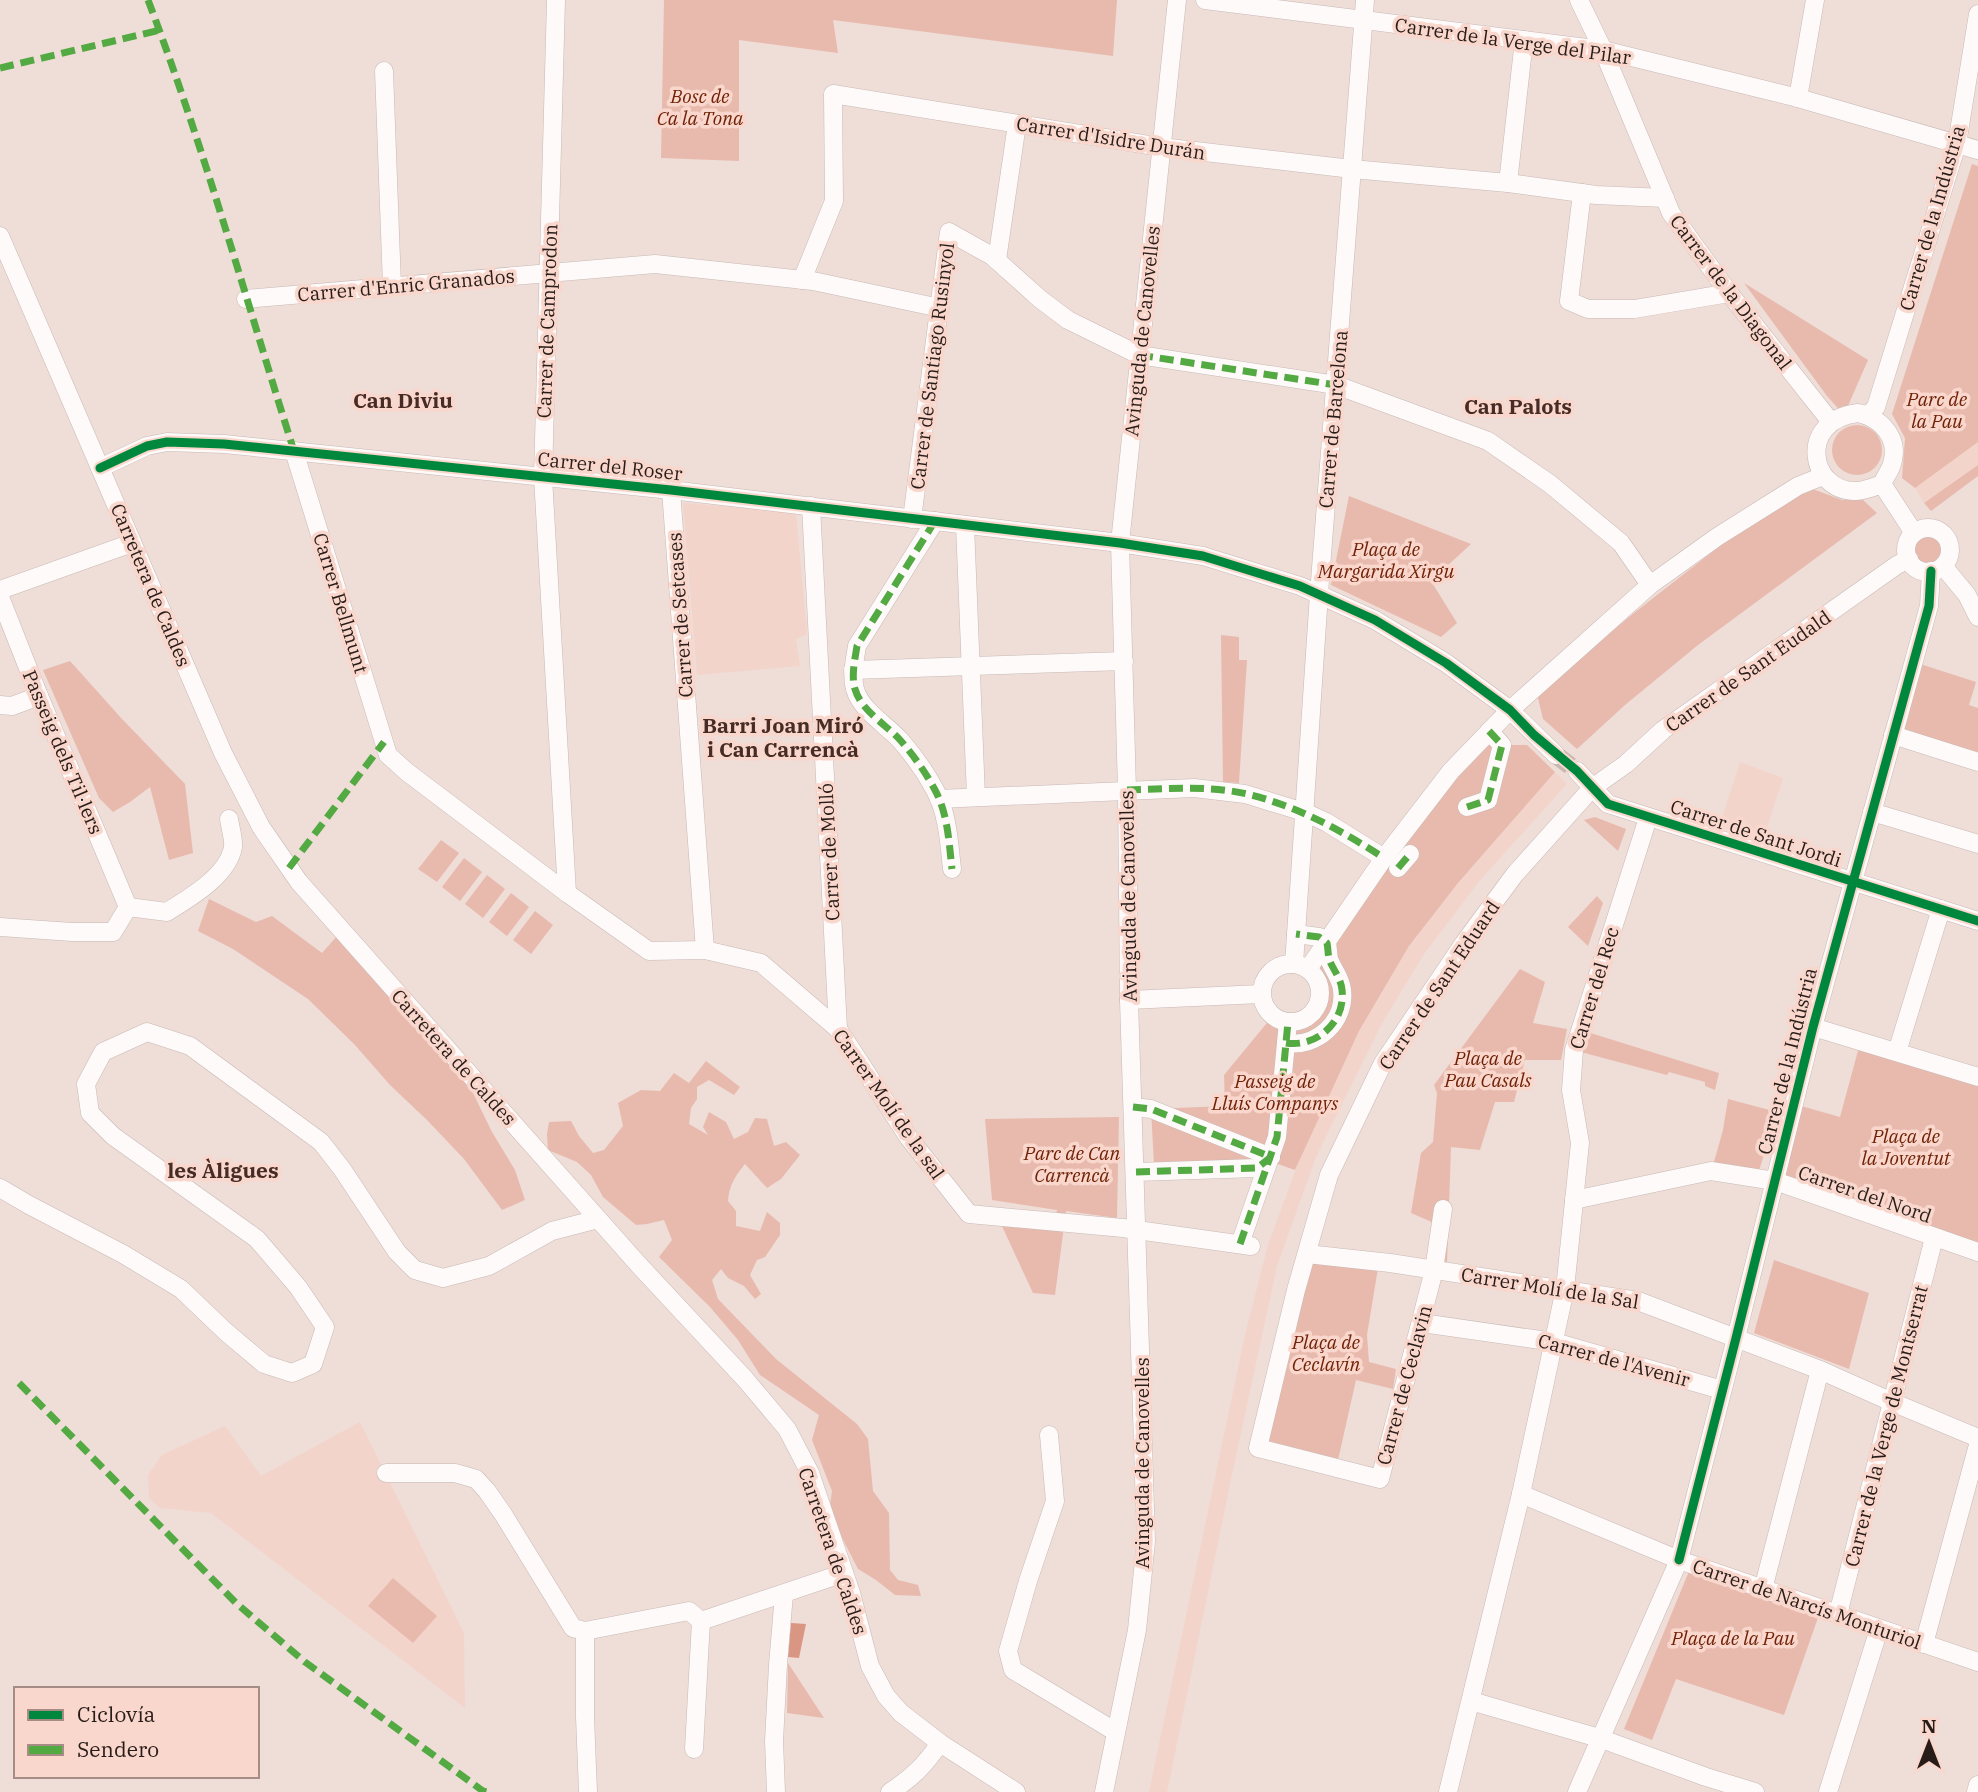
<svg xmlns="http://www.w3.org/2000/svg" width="1978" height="1792" font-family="'IBM Plex Serif',serif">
<rect width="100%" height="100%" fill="#efddd7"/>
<g fill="#f3d4cb">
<polygon points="1978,442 1978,465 1924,503 1915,488"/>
<polygon points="683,503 796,512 807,634 796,639 800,666 697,675"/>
<polygon points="1740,762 1783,778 1765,834 1721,821"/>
<polygon points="1555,772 1567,784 1481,879 1424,954 1382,1023 1316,1157 1277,1266 1231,1479 1167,1792 1149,1792 1245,1335 1268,1245 1302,1153 1359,1031 1409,946 1458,883"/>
<polygon points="360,1422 464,1633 465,1708 211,1513 160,1508 149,1498 148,1475 162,1455 225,1426 261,1476"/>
</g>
<g fill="#e8baad">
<polygon points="664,0 1117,0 1113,56 833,20 838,53 739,40 739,161 661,158"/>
<polygon points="1972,164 1978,166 1978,442 1915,488 1902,478 1905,438 1892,414"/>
<polygon points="1744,283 1868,360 1844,415 1827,396"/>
<circle cx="1857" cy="450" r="25"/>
<polygon points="1978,465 1978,476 1931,511 1924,503"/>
<polygon points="1810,488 1842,500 1863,500 1877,513 1698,645 1625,705 1577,749 1543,719 1537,694 1634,613 1734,535"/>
<polygon points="1349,496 1471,544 1431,581 1457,623 1441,637 1331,585"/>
<path d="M1932,528C1946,534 1952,545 1947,560L1924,570C1898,560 1903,529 1932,528Z"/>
<polygon points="1221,635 1239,637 1239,660 1247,660 1239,783 1223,782"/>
<polygon points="70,661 122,719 185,784 193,853 169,860 150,787 130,802 113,812 99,798 43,670"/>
<polygon points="1914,662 1976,682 1969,705 1978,708 1978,762 1893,735"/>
<path d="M1489,731L1502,745H1527L1555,772L1458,883L1409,946L1359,1031L1295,1170L1275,1163L1154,1164L1151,1109L1225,1106L1224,1075L1271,1018C1286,1030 1302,1023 1318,1015L1323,986L1314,970L1390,857Z"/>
<polygon points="1595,817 1626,829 1618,851 1584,820"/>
<polygon points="441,840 459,853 437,882 418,869"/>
<polygon points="464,858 482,872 460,901 442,887"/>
<polygon points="487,875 505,889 483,918 465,904"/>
<polygon points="511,893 529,907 507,936 489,922"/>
<polygon points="1597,896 1603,903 1588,946 1568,927"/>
<polygon points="209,899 256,922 272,916 322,953 338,935 452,1063 474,1095 492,1132 515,1170 525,1200 502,1210 464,1159 427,1120 390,1085 355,1045 308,999 233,949 198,931"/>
<polygon points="535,911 553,925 531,954 513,940"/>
<polygon points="1520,969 1545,982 1533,1023 1567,1029 1561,1060 1525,1060 1514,1102 1495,1102 1480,1150 1451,1147 1447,1264 1428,1259 1434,1223 1411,1213 1421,1153 1433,1142 1437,1093 1434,1085"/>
<polygon points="1584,1031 1719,1073 1715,1090 1705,1086 1705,1082 1669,1072 1667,1075 1577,1051"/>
<polygon points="1859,1047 1978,1086 1978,1252 1775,1181 1794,1104 1840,1117"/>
<path d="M706,1061L740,1087L734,1095L709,1080L697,1087V1099L691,1108L689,1124L708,1135L703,1127L709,1112L726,1122L734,1139L748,1132L755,1118L767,1119L774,1146L786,1142L800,1155L781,1179L767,1188L745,1164C735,1176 729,1186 728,1201L736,1211V1226L760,1231L767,1212L780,1223V1235L765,1257L757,1260L750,1275L761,1294L755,1299L744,1286L728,1278L721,1269L712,1280L718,1299L776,1359L857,1424L868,1439L873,1491L889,1513L890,1570L898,1580L918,1585L921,1596L895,1595L876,1580L858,1569L829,1512L832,1491L812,1440L819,1415L760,1375L738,1340L710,1307L659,1257L672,1240L664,1220L647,1224L636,1225L603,1197L591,1175L577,1162L548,1150L547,1134L549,1122L571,1121L579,1136L593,1153L604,1150L623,1126L618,1103L641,1090L660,1091L674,1073L689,1083Z"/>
<polygon points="1728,1099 1777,1112 1758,1174 1712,1169 1723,1130"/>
<polygon points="1119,1117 1117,1218 1066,1211 1055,1295 1033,1293 1001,1224 1053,1229 1057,1210 992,1200 985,1119"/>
<polygon points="1312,1254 1379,1262 1367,1335 1369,1362 1396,1369 1393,1389 1356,1380 1338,1460 1259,1441"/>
<polygon points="1774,1260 1869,1293 1849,1369 1754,1333"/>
<polygon points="1692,1564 1821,1609 1784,1715 1676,1679 1652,1740 1624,1729"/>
<polygon points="393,1578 437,1616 413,1643 368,1606"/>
<polygon points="788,1663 824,1718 787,1713"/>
</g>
<polygon fill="#d99683" points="791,1623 806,1624 799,1658 788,1657"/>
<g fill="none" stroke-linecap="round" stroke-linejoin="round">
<polyline stroke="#c7b6b1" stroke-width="18" stroke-dasharray="18 9" stroke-linecap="butt" points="1556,755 1577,771"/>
<g stroke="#c8b9b5" stroke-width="19">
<g id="minor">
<polyline points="556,0 543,477 567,893"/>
<polyline points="1205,0 1603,50 1798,98 1978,150"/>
<polyline points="1579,0 1603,50 1671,213 1729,293 1831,422"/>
<polyline points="384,71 392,286"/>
<polyline points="1798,98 1815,0"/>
<polyline points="1508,183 1524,40"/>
<polyline points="1582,193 1569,301 1588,309 1634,309 1729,293"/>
<polyline points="0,236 223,753 261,827 299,882 638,1264 745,1379 787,1429 810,1473 851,1593 870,1666 886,1696 901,1713 940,1743 1016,1792"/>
<polyline points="997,260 1017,124"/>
<polyline points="802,280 834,201 833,94 1161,147 1352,169 1508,183 1596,195 1665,198"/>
<polyline points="246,299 655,264 813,281 940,308"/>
<path d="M1858,413C1881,418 1900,438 1892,464C1890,471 1885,477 1882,484C1874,487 1864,491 1856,491C1809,492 1797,420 1858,413Z"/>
<polyline points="1868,415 1876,407 1957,144 1978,14"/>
<polyline points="294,451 388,755 407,772 567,893 649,951 705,950 761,963 838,1029 909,1138 969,1214 1123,1228 1251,1246"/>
<polyline points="100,468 147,446 167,442 224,444 671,490 1120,543 1203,556 1300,586 1375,620 1446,663 1510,710 1556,755"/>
<polyline points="1882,484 1914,533"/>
<polyline points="671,490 705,950"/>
<polyline points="811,506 838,1029"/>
<polyline points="912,519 949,232 992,256 1040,299 1068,320 1139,355 1336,385 1488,441 1550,484 1621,543 1650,585"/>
<path d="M935,521L857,646C855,659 851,676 855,689C861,711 887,725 901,741C914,756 926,773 935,790C948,814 949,843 952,869"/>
<polyline points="965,525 976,797"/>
<circle cx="1928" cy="550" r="22"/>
<polyline points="1943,566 1967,595 1978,617"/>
<polyline points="0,590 132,543"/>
<polyline points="0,597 39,696 128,907"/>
<polyline points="853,670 1124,661"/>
<polyline points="0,705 12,706 39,696"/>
<polyline points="1893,735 1978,762"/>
<polyline points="1577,771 1608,804 1978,921"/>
<polyline points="939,799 1194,788 1245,794 1304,812 1326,822 1384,858"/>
<polyline points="1467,807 1488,800 1502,745 1489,731"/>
<polyline points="1872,812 1978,844"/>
<polyline points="1398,868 1410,854"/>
<path d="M128,907L167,912C189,898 228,876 233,847C234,839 230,827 229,819"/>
<polyline points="0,927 72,932 113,932 128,907"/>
<circle cx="1291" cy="993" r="29"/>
<polyline points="1294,964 1319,594 1365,0"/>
<polyline points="1308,969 1384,858 1451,771 1510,710 1650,585 1717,537 1798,486 1823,476"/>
<polyline points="1129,1000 1261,994"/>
<polyline points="1813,1027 1978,1077"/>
<path d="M1286,1043C1317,1048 1346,1021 1342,990C1341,978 1333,970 1329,959C1328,954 1328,948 1327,943L1319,937L1296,934"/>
<polyline points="1897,1052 1941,909"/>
<polyline points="1133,1107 1151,1109 1271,1157"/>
<polyline points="1136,1172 1257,1168 1271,1157"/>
<polyline points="0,1188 29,1205 123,1254 181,1289 226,1332 264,1364 292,1373 313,1364 325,1327 298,1287 257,1239 113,1136 90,1113 86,1084 103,1052 147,1032 190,1046 321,1142 342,1169 397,1252 415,1270 443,1278 489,1266 552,1231 598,1219"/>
<polyline points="1574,1200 1711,1171 1775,1181 1978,1252"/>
<polyline points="1443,1209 1434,1270 1380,1479 1258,1448 1296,1290 1329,1175 1383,1063 1464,943 1515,874 1592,788 1626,764 1663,730 1897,565 1909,559"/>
<polyline points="1240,1244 1277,1137 1288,1022"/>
<polyline points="1307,1254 1390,1263 1638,1301 1820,1370 1892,1402 1978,1438"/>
<polyline points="1422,1323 1554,1342 1722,1390"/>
<polyline points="1049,1435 1055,1501 1028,1581 1008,1651 1013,1670 1116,1732"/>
<polyline points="386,1473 455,1473 476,1479 487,1491 503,1514 573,1628 585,1631 689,1611 701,1621 844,1573"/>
<polyline points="1521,1494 1679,1560 1978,1662"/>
<polyline points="1763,1589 1820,1370"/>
<polyline points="1838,1614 1934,1238"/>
<polyline points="585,1631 585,1717 588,1792"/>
<polyline points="1924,1644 1978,1445"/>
<polyline points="1471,1701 1599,1738 1706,1777 1755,1792"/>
<polyline points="694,1749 701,1621"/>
<polyline points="776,1792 774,1741 778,1665 784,1594"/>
<path d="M890,1792C912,1778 925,1765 940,1743"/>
<polyline points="1104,1792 1137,1630 1146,1541 1129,1000 1127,790 1120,543 1177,0"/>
<polyline points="1448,1792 1521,1494 1565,1289 1580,1143 1571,1090 1574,1050 1648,818"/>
<polyline points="1577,1792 1679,1560 1736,1338 1813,1027 1929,606 1931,571"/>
<polyline points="1828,1792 1879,1629"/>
<polyline points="1976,1792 1978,1785"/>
</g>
</g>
<use href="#minor" stroke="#fdfaf9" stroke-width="18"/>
<g stroke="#53a942" stroke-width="7" stroke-dasharray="14 7" stroke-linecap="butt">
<path d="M148,0C204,147 246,300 294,451"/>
<polyline points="0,68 160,30"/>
<polyline points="1139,355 1336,385"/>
<path d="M935,521L857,646C855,659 851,676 855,689C861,711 887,725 901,741C914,756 926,773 935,790C948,814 949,843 952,869"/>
<path d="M1127,790C1167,789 1208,785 1247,794C1297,806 1341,830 1384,858"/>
<polyline points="1467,807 1488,800 1502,745 1489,731"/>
<polyline points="289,868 384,742"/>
<polyline points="1398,868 1410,854"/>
<path d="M1286,1043C1317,1048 1346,1021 1342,990C1341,978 1333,970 1329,959C1328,954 1328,948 1327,943L1319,937L1296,934"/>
<polyline points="1133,1107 1151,1109 1271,1157"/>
<polyline points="1136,1172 1257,1168 1271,1157"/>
<polyline points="1240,1244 1277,1137 1288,1022"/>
<polyline points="19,1383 236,1603 305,1662 483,1791 487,1792"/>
</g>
<g stroke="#f9d7cd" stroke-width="13">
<g id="cycleway">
<polyline points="100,468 147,446 167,442 224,444 671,490 1120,543 1203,556 1300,586 1375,620 1446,663 1510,710 1534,735 1577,771 1608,804 1978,921"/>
<polyline points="1679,1560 1736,1338 1813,1027 1929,606 1931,571"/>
</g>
</g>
<use href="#cycleway" stroke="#00873e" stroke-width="9"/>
</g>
<g text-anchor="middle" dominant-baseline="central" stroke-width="7" stroke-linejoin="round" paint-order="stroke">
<g font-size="19" fill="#281c18" stroke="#f9d7cd">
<text transform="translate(1513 41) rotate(8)">Carrer de la Verge del Pilar</text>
<text transform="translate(1111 138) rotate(9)">Carrer d'Isidre Durán</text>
<text transform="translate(1932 218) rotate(-74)">Carrer de la Indústria</text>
<text transform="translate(406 285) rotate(-5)">Carrer d'Enric Granados</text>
<text transform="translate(1731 292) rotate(53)">Carrer de la Diagonal</text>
<text transform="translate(547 321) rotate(-88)">Carrer de Camprodon</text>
<text transform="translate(1142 331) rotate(-84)">Avinguda de Canovelles</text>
<text transform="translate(932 366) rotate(-83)">Carrer de Santiago Rusinyol</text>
<text transform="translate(1333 419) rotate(-85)">Carrer de Barcelona</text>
<text transform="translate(610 466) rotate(6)">Carrer del Roser</text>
<text transform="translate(151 585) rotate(67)">Carretera de Caldes</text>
<text transform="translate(341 603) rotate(73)">Carrer Bellmunt</text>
<text transform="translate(680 615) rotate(-94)">Carrer de Setcases</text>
<text transform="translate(1748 671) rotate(-35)">Carrer de Sant Eudald</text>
<text transform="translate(63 752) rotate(67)">Passeig dels Til·lers</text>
<text transform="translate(1756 833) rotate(18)">Carrer de Sant Jordi</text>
<text transform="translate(829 852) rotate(-93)">Carrer de Molló</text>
<text transform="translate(1128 896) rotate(-91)">Avinguda de Canovelles</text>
<text transform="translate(1439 985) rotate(-56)">Carrer de Sant Eduard</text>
<text transform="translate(1594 988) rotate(-73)">Carrer del Rec</text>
<text transform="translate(454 1057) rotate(48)">Carretera de Caldes</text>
<text transform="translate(1787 1061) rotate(-76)">Carrer de la Indústria</text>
<text transform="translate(889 1104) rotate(55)">Carrer Molí de la sal</text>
<text transform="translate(1865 1194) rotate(19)">Carrer del Nord</text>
<text transform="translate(1550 1288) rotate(9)">Carrer Molí de la Sal</text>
<text transform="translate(1614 1360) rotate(15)">Carrer de l'Avenir</text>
<text transform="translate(1404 1385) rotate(-75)">Carrer de Ceclavin</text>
<text transform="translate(1886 1426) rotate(-76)">Carrer de la Verge de Montserrat</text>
<text transform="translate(1142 1463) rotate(-90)">Avinguda de Canovelles</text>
<text transform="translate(833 1551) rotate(71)">Carretera de Caldes</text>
<text transform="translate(1807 1604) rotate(19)">Carrer de Narcís Monturiol</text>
</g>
<g font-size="19" font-style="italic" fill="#702106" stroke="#f9d7cd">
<text x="700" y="96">Bosc de<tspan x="700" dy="22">Ca la Tona</tspan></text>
<text x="1937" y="399">Parc de<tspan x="1937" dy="22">la Pau</tspan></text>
<text x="1386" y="549">Plaça de<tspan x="1386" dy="22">Margarida Xirgu</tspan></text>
<text x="1488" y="1058">Plaça de<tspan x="1488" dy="22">Pau Casals</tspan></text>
<text x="1275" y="1081">Passeig de<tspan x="1275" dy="22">Lluís Companys</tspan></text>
<text x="1906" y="1136">Plaça de<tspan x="1906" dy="22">la Joventut</tspan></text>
<text x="1072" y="1153">Parc de Can<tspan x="1072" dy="22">Carrencà</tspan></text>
<text x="1326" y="1342">Plaça de<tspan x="1326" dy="22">Ceclavín</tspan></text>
<text x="1733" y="1638">Plaça de la Pau</text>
</g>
<g font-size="21" font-weight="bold" fill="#462c25" stroke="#f9d7cd">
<text x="403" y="400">Can Diviu</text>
<text x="1518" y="406">Can Palots</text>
<text x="783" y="725">Barri Joan Miró<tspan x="783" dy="24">i Can Carrencà</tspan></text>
<text x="223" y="1170">les Àligues</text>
</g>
</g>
<rect x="14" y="1687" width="245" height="91" fill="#f9d7cd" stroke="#a58c85" stroke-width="2"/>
<rect x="28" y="1710" width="35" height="10" fill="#00873e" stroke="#a58c85" stroke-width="2"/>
<text x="77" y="1722" font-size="21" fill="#281c18">Ciclovía</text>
<rect x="28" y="1745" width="35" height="10" fill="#53a942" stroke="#a58c85" stroke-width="2"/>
<text x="77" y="1757" font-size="21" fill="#281c18">Sendero</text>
<g transform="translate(1929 1743)" stroke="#f9d7cd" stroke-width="5" paint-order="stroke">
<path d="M0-5L12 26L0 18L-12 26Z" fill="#281c18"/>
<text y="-10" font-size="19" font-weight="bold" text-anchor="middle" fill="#281c18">N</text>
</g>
</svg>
